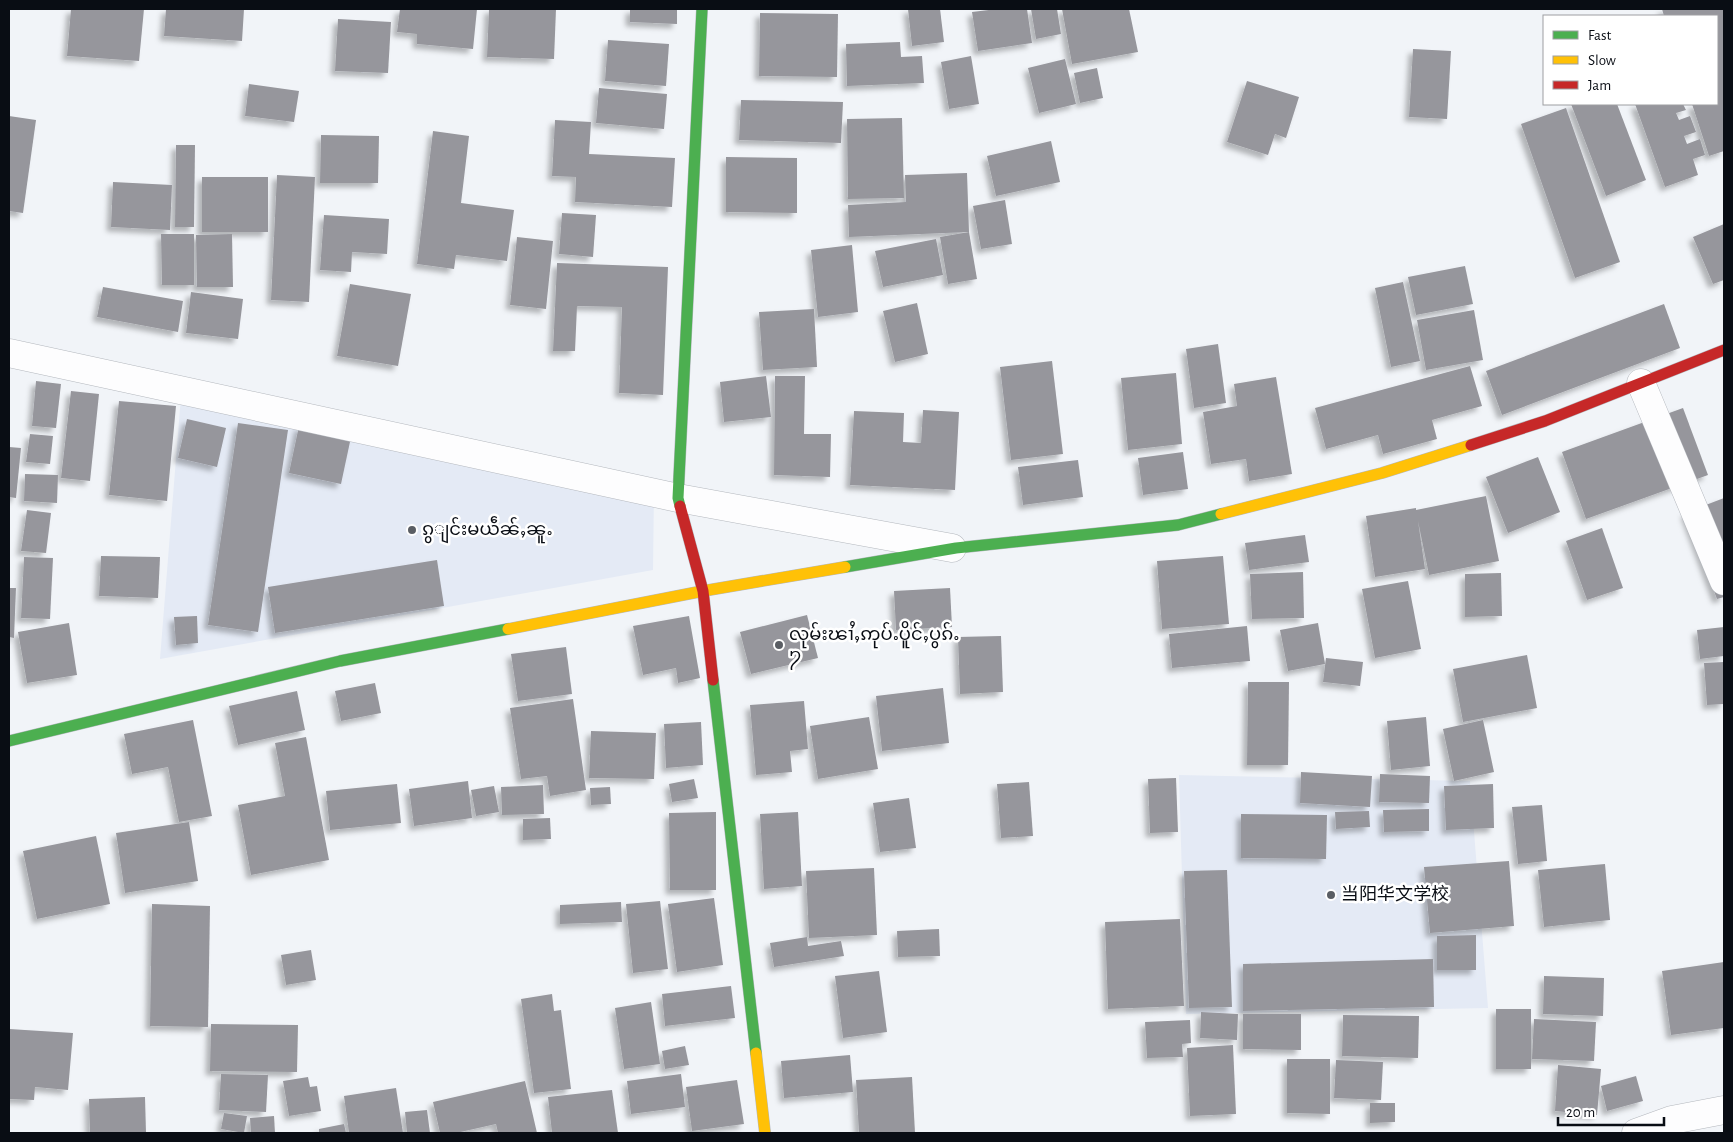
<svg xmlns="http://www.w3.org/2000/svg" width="1733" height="1142" font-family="'Alegreya Sans','Noto Sans SC','Noto Sans Myanmar',sans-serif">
<defs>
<filter id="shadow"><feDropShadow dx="-4.5" dy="4.5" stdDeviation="2.5" flood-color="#0004"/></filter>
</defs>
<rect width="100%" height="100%" fill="#f1f4f8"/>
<g fill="#e4eaf5">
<polygon points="181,396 654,491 653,570 160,659"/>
<polygon points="1179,775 1470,781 1488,1008 1186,1014"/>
</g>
<g fill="#96969c" filter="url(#shadow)">
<polygon points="71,9 144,9 139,61 67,56"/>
<polygon points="166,9 244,9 242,41 164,36"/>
<polygon points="400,9 477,9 473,49 417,44 417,34 397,32"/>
<polygon points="489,9 556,9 554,59 487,57"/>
<polygon points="630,9 677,9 677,24 630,22"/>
<polygon points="908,9 940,9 944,42 912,46"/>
<polygon points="997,9 1027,9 1032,43 978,51 972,12"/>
<polygon points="1031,9 1057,9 1061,34 1036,39"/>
<polygon points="1062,9 1129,9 1138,52 1072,64"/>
<polygon points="1662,9 1724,9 1724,151 1709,156 1692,104 1717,104 1717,16 1664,16"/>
<polygon points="760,13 838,14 837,77 759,76"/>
<polygon points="338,19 391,22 388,73 335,71"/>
<polygon points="608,40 669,44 666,86 605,81"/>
<polygon points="900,42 901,57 922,56 924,83 847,86 846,44"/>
<polygon points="1413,49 1451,51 1447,119 1409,117"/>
<polygon points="971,56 979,104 949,109 941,62"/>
<polygon points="1065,59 1076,104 1039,113 1028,68"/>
<polygon points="1097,68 1103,98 1080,103 1074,73"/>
<polygon points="1247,81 1299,97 1286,138 1275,134 1268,155 1227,142"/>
<polygon points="249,84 299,91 294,122 245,116"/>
<polygon points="599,88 667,94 664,129 596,123"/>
<polygon points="741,100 843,102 841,143 739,140"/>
<polygon points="1571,104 1617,104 1646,180 1606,196"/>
<polygon points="1635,104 1683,104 1686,110 1676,113 1679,120 1690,116 1696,132 1684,136 1687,144 1700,139 1705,155 1693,159 1698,175 1665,187"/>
<polygon points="1566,108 1620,262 1575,278 1521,124"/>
<polygon points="9,116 36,120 23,213 9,211"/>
<polygon points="902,118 904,198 848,199 847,119"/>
<polygon points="555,120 591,122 589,154 675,158 672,207 575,202 576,177 552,176"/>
<polygon points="433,131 469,136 461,203 514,210 507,261 456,255 454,269 417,264"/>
<polygon points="321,135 379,136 378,183 320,183"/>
<polygon points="1051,141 1060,182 996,196 987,156"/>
<polygon points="176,145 195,145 194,227 175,227"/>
<polygon points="726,157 797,158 797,213 726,212"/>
<polygon points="967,173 969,232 849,237 848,205 906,202 905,175"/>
<polygon points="277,175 315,177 309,302 271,300"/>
<rect x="202" y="177" width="66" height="55"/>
<polygon points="113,182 172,185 170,230 111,227"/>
<polygon points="1005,200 1012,244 981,249 973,206"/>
<polygon points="562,213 596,215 593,257 559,254"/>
<polygon points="324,215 389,219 387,254 352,252 351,272 320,270"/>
<polygon points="1724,224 1724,280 1713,284 1693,237"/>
<polygon points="969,232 977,279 948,284 940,237"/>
<polygon points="161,234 194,234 194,285 162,285"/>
<polygon points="232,234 233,287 197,287 196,235"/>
<polygon points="517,237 553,241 546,309 510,305"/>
<polygon points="936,239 943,275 883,287 875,251"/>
<polygon points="852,245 858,312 818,317 811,250"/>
<polygon points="557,263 668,267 663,395 619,393 622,307 577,306 575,351 553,351"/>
<polygon points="1465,266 1473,304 1416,315 1408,277"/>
<polygon points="1403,282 1420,361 1391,367 1375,288"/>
<polygon points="350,284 411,294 398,366 337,356"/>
<polygon points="103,287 183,301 178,332 97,317"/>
<polygon points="191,292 243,299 238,339 186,333"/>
<polygon points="917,303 928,354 895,362 883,311"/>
<polygon points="1664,304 1680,348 1502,415 1486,371"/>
<polygon points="814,309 817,367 763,370 759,312"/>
<polygon points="1474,310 1483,360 1426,370 1417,320"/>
<polygon points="1218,344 1226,403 1194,408 1186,349"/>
<polygon points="1052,361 1063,454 1011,460 1000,367"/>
<polygon points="1470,366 1482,406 1432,420 1437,439 1383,454 1378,435 1326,449 1315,408"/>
<polygon points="1176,373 1182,444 1128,450 1121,378"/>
<polygon points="766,376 771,417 724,422 720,382"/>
<polygon points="775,376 805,376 804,434 831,434 830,477 774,475"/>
<polygon points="1276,377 1292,474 1249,481 1246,459 1211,464 1203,412 1237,406 1234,384"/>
<polygon points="36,381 61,384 56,428 32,426"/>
<polygon points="71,391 99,394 90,481 61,478"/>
<polygon points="119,401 176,406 167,501 109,495"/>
<polygon points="1683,408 1708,475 1586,519 1562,452"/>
<polygon points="923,410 959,412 955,490 850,485 854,411 904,413 903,442 921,443"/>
<polygon points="187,419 226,428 217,467 178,458"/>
<polygon points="238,423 288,430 258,632 208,625"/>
<polygon points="299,426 351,437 341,484 289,473"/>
<polygon points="30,434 53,436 50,464 26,462"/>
<polygon points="9,447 21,448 16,498 9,497"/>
<polygon points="1183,452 1188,489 1143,495 1138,458"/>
<polygon points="1538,457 1560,512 1508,533 1486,477"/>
<polygon points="1078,460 1083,497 1023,505 1018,467"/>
<polygon points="25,474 58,475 57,503 24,501"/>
<polygon points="1486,496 1499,561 1429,575 1418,521 1425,569 1375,577 1366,516 1416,508 1416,510"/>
<polygon points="1724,498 1724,597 1717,599 1685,513"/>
<polygon points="27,510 51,513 46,553 21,551"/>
<polygon points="1602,528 1623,588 1587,600 1566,541"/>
<polygon points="1305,535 1309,562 1249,570 1245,543"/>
<polygon points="101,556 160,557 158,598 99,596"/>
<polygon points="1223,556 1229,624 1162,629 1157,561"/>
<polygon points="24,557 53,558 50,619 21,618"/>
<polygon points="437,560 444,606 275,633 268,587"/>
<polygon points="1303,572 1304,618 1252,619 1250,574"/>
<polygon points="1501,573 1502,616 1465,617 1465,574"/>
<polygon points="1408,581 1421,649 1375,658 1362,589"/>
<polygon points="9,588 16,588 14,638 9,637"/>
<polygon points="950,588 952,627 896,630 894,591"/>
<polygon points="807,615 818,658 751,674 740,632"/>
<polygon points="197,616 198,643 176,645 174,617"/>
<polygon points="689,616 700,678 678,683 676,668 643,675 633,626"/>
<polygon points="69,623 77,675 27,683 18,632"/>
<polygon points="1318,623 1325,664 1288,671 1280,630"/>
<polygon points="1247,626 1250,661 1172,668 1169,634"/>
<polygon points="1724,627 1724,656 1700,659 1697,630"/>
<polygon points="1001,636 1003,692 960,694 958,637"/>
<polygon points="566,647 572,694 518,701 511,654"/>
<polygon points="1527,655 1537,708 1463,722 1453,669"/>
<polygon points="1326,658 1363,662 1360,686 1323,682"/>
<polygon points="1724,662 1724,704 1707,705 1704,663"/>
<polygon points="1248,682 1289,682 1288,765 1247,765"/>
<polygon points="375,683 381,713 341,721 335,691"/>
<polygon points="943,688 949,743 882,751 876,696"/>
<polygon points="297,691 305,730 238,745 229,706"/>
<polygon points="573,699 586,790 550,796 547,776 521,779 510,708"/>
<polygon points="804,701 808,749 790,751 792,772 756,775 750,705"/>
<polygon points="869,717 878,769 818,779 810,726"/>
<polygon points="1426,717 1430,766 1391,770 1387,721"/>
<polygon points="193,720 212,816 179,822 168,767 132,774 124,734"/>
<polygon points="1483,720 1494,772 1454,781 1443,729"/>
<polygon points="701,722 703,765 666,768 664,724"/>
<polygon points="591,731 656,733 654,779 589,778"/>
<polygon points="306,737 329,860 251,875 238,805 285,796 275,743"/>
<polygon points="1301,772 1372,776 1370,807 1300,803"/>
<polygon points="1380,774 1430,776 1429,803 1379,802"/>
<polygon points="1176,778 1178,832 1150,833 1148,779"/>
<polygon points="694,779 698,798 672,802 669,784"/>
<polygon points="468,781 472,818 414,826 409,789"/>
<polygon points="1029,782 1033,836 1001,838 997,784"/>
<polygon points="397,784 401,823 330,830 326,791"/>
<polygon points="1493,784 1494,828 1446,830 1444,786"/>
<polygon points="543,785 544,814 502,815 501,787"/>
<polygon points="494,786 499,812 476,816 471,790"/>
<polygon points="610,787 611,804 591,805 590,788"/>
<polygon points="909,798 916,848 880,852 873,803"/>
<polygon points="1542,805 1547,861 1518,864 1512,807"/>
<polygon points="1429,809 1429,831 1384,832 1383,810"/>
<polygon points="1369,811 1370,827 1336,829 1335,812"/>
<polygon points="716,812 716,890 670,890 669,813"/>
<polygon points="798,812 802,886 764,889 760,814"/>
<polygon points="1241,814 1327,815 1326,859 1241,858"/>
<polygon points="550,818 551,839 523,840 523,819"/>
<polygon points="189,822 198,881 125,893 116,833"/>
<polygon points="96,836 110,904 37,919 23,851"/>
<polygon points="1509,861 1514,926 1430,933 1424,867"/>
<polygon points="1605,864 1610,920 1544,927 1538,870"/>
<polygon points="874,868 877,935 809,938 806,871"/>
<polygon points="1227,870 1232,1007 1189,1008 1184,871"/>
<polygon points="714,898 723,965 677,972 668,904"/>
<polygon points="660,901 668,969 633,973 626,904"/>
<polygon points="621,902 622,922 560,924 560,905"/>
<polygon points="152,904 210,906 208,1027 150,1026"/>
<polygon points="1180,919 1184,1006 1108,1009 1105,922"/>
<polygon points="939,929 940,956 898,957 897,931"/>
<polygon points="1476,935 1476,970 1437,970 1437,936"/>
<polygon points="807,937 808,946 841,941 844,956 774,967 770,943"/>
<polygon points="311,950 316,980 286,985 281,955"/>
<polygon points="1433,959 1434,1007 1243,1011 1243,964"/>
<polygon points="1724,962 1724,1028 1671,1035 1662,971"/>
<polygon points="879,971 887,1032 843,1038 835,976"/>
<polygon points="1544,976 1604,978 1603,1016 1543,1014"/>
<polygon points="731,986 735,1018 665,1026 662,994"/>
<polygon points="552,994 554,1011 561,1010 571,1089 534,1093 521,999"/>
<polygon points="651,1002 660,1064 624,1069 615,1008"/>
<rect x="1496" y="1009" width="35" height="60"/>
<polygon points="1201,1012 1238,1014 1237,1040 1200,1038"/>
<polygon points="1243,1014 1301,1014 1301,1050 1243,1049"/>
<polygon points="1343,1015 1419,1016 1418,1058 1342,1056"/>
<polygon points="1534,1019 1596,1022 1594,1061 1532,1059"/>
<polygon points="1190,1020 1191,1043 1182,1044 1183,1057 1147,1058 1145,1022"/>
<polygon points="211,1024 298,1025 297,1072 210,1071"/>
<polygon points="9,1029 73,1033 68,1090 35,1087 34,1100 9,1099"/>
<polygon points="1233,1045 1236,1114 1190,1116 1187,1048"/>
<polygon points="685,1046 689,1065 665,1069 662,1051"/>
<polygon points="850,1055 853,1092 784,1098 781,1061"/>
<polygon points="1287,1059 1330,1059 1330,1114 1287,1113"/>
<polygon points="1336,1060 1383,1062 1381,1100 1334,1098"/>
<polygon points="1558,1065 1601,1069 1597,1115 1555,1111"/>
<polygon points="221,1074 268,1075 266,1112 219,1110"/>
<polygon points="681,1074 685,1107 631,1114 627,1081"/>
<polygon points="1636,1076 1643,1101 1607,1111 1601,1086"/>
<polygon points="308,1077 310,1087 317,1086 321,1111 289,1116 283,1081"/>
<polygon points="912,1077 915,1133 859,1133 856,1080"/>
<polygon points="737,1080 744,1124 692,1131 686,1087"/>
<polygon points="525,1081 537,1133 498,1133 496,1124 456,1133 440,1133 433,1102"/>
<polygon points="396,1088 403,1133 349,1133 344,1096"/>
<polygon points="612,1090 618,1133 552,1133 548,1097"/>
<polygon points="145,1097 146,1133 90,1133 89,1099"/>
<polygon points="1370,1103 1395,1103 1395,1122 1370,1123"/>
<polygon points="427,1110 430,1133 407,1133 405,1112"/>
<polygon points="224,1113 247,1116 244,1133 221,1129"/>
<polygon points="274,1116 275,1133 251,1133 250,1118"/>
<polygon points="344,1124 346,1133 319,1133 319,1129"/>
</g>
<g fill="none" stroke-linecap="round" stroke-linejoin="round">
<g stroke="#b4b8be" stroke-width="29">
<g id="street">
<polyline points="9,353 678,498 952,548"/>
<polyline points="1641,383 1724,581"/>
<polyline points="1636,1133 1672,1120 1724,1110"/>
</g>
</g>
<g stroke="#b4b8be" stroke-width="12">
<g id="fast">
<polyline points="680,506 678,498 702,9"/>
<polyline points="845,567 956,548 1178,525 1221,514"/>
<polyline points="713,680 756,1053"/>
<polyline points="9,741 340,661 508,629"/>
</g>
</g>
<g stroke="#b4b8be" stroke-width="12">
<g id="slow">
<polyline points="1221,514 1382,473 1471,445"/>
<polyline points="508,629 703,591 845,567"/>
<polyline points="756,1053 765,1133"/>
</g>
</g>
<g stroke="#b4b8be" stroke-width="12">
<g id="jam">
<polyline points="1471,445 1545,421 1724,350"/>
<polyline points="680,506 703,591 713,680"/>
</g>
</g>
<use href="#street" stroke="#fdfdfe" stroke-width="28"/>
<use href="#fast" stroke="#4caf50" stroke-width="11"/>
<use href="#slow" stroke="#ffc107" stroke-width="11"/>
<use href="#jam" stroke="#c62828" stroke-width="11"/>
</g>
<g fill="#5a5e64" stroke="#fff" stroke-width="2">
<circle cx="412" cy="530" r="5"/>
<circle cx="779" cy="645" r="5"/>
<circle cx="1331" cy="895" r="5"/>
</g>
<g text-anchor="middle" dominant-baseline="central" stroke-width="5" stroke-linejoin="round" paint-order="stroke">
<g font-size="18" fill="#090d14" stroke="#fff" text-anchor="start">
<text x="422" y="530">ၵွျင်းမယဵၼ်ႇၼူႉ</text>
<text x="789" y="635">လုမ်းၽၢႆႇဢုပ်ႉပိူင်ႇပွၵ်ႉ<tspan x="789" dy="21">႒</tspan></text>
<text x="1341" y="895">当阳华文学校</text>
</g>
</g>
<rect width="1733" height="1142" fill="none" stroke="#090d14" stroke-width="20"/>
<rect x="1543" y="15" width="175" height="90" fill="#ffffff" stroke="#9d9ea1"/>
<rect x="1553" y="31" width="25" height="8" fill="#4caf50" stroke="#9d9ea1"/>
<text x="1588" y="40" font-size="15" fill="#090d14">Fast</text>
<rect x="1553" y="56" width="25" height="8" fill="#ffc107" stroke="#9d9ea1"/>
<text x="1588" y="65" font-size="15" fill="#090d14">Slow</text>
<rect x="1553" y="81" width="25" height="8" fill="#c62828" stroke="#9d9ea1"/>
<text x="1588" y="90" font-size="15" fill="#090d14">Jam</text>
<path d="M1558 1117v8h106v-8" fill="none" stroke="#090d14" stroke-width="2.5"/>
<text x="1566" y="1117" font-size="15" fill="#090d14" stroke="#ffffff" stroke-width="4" paint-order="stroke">20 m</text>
</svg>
